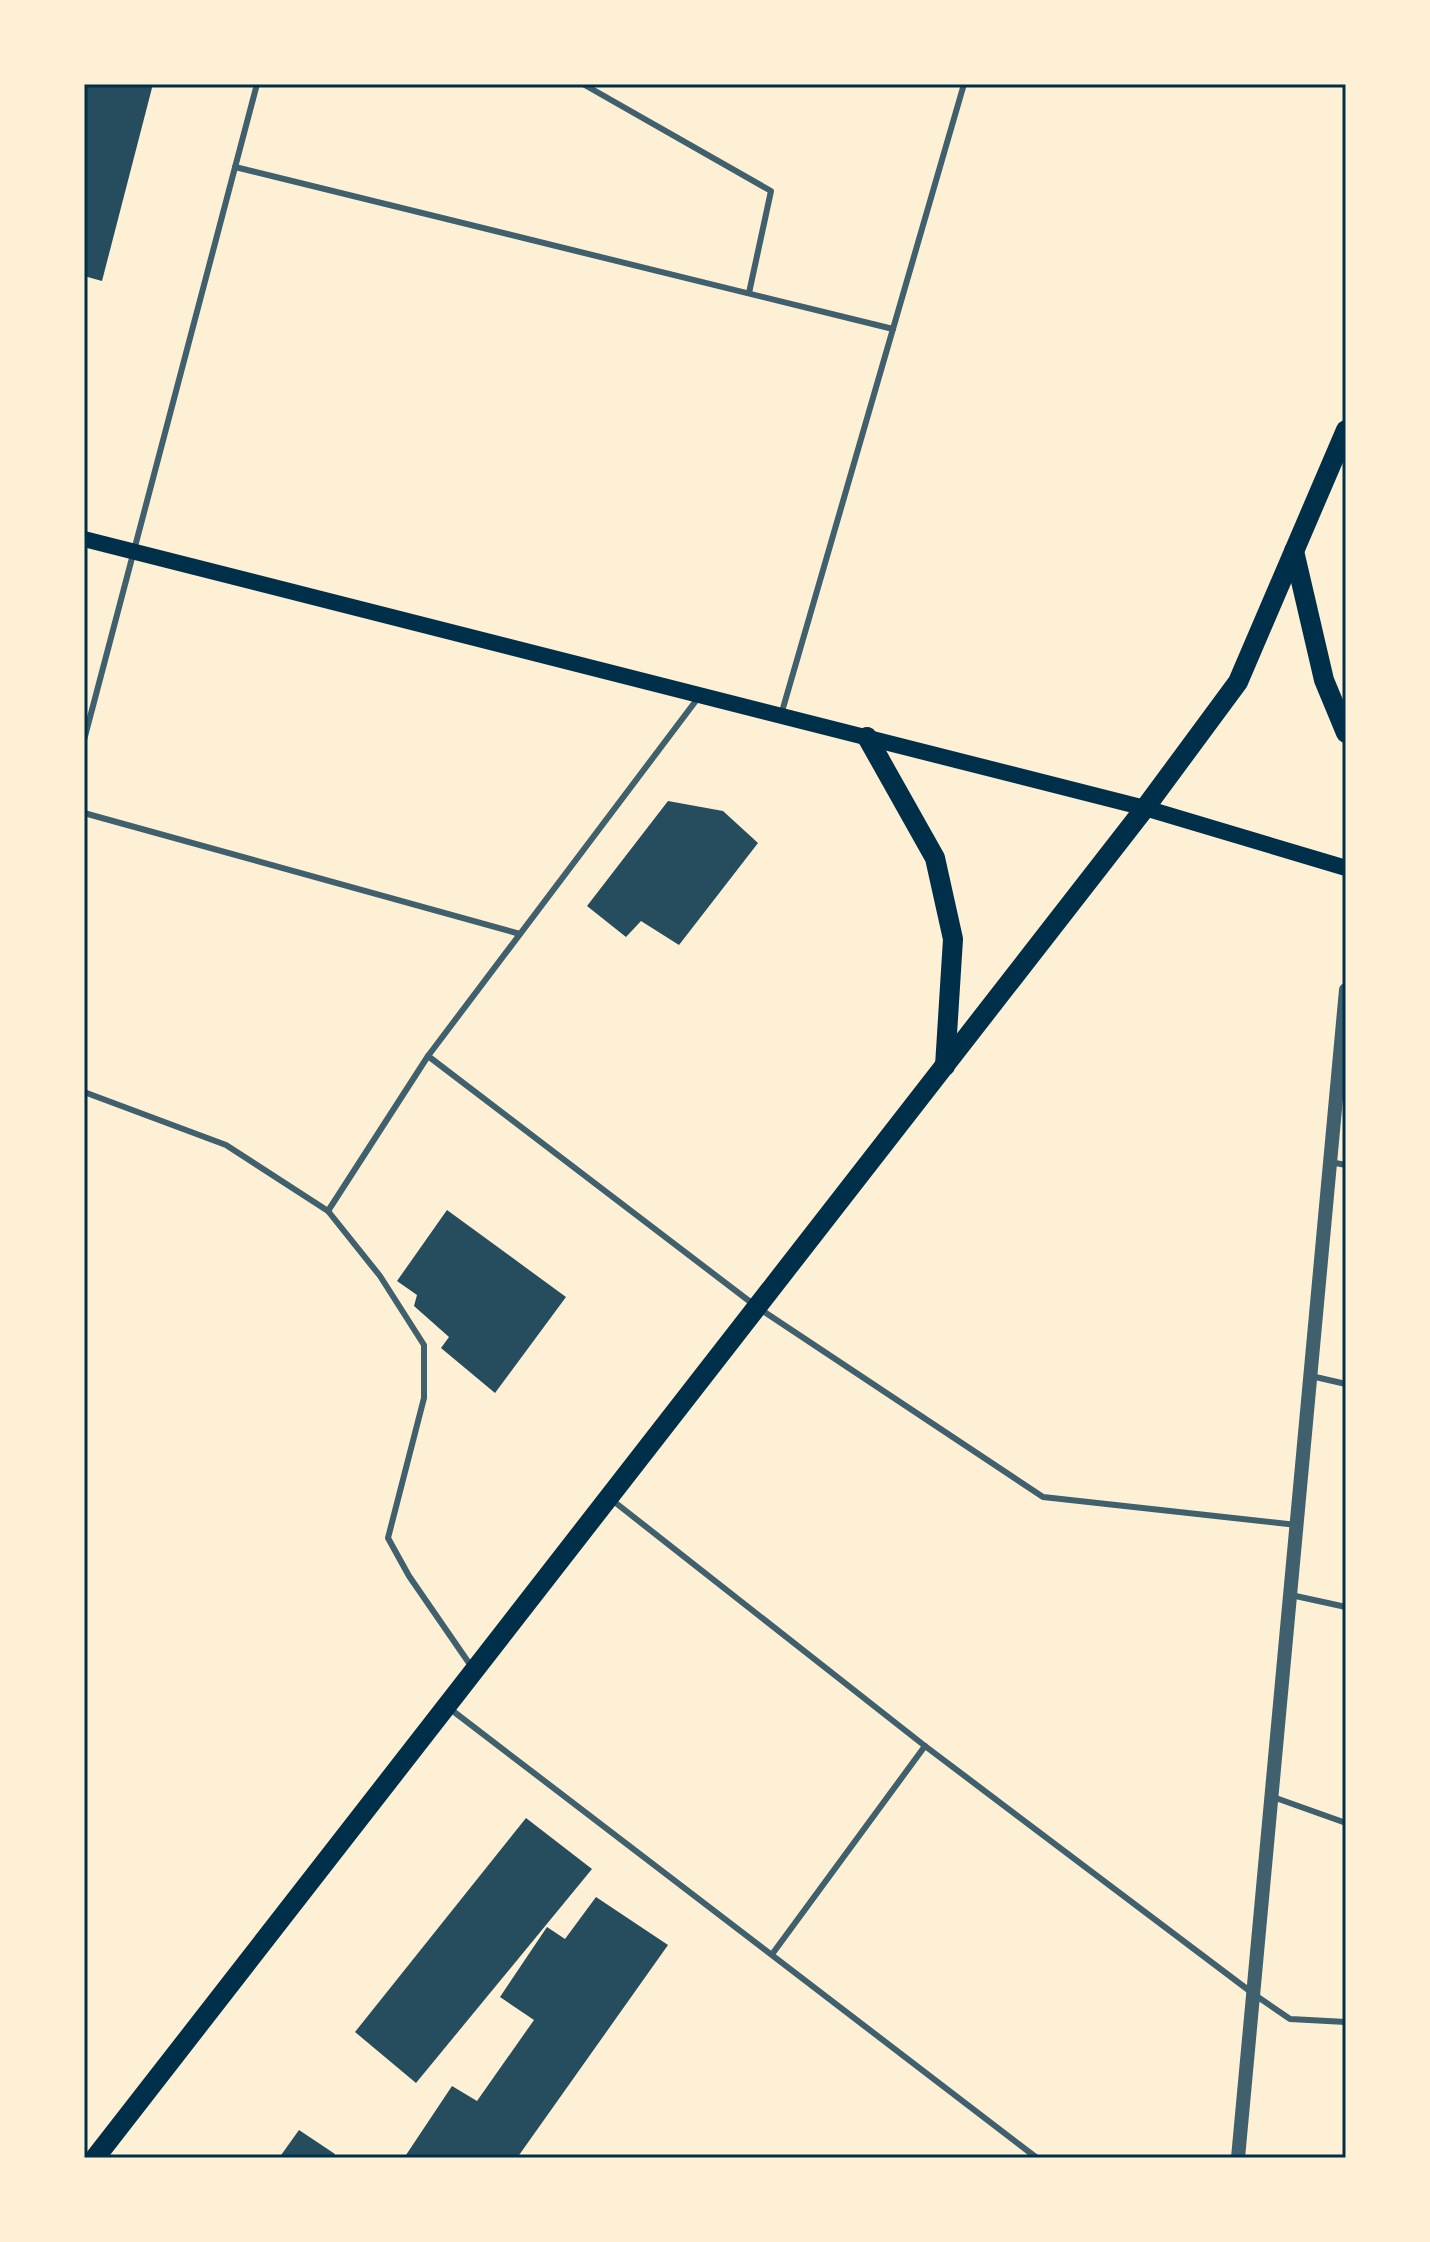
<svg xmlns="http://www.w3.org/2000/svg" width="1430" height="2242" font-family="Commissioner,sans-serif">
<rect width="100%" height="100%" fill="#fdf0d5"/>
<g fill="#264d5e">
<polygon points="84,84 153,84 102,281 84,276"/>
<polygon points="668,801 723,811 758,843 679,945 641,921 626,937 587,906"/>
<polygon points="447,1210 566,1297 495,1393 441,1348 449,1337 414,1306 417,1295 397,1281"/>
<polygon points="526,1818 592,1869 416,2083 355,2032"/>
<polygon points="596,1897 668,1945 517,2158 404,2158 452,2086 477,2101 534,2020 500,1997 547,1927 565,1939"/>
<polygon points="299,2130 335,2154 332,2158 279,2158"/>
</g>
<g fill="none" stroke-linecap="round" stroke-linejoin="round">
<g stroke="#3f606c" stroke-width="6">
<polyline points="583,84 771,191 749,293"/>
<polyline points="235,167 893,329"/>
<polyline points="781,715 964,84"/>
<polyline points="84,740 257,84"/>
<polyline points="84,813 520,934"/>
<polyline points="428,1056 757,1307 1043,1497 1297,1525"/>
<polyline points="84,1092 226,1145 328,1211 380,1276 424,1345 424,1398 388,1538 409,1576 471,1666"/>
<polyline points="1330,1162 1346,1165"/>
<polyline points="328,1211 428,1056 698,698"/>
<polyline points="1311,1376 1346,1384"/>
<polyline points="612,1500 925,1746 1255,1995 1290,2019 1346,2022"/>
<polyline points="1291,1595 1346,1607"/>
<polyline points="449,1708 1037,2158"/>
<polyline points="1273,1797 1346,1823"/>
<polyline points="773,1953 925,1746"/>
</g>
<polyline stroke="#3f606c" stroke-width="14" points="1238,2158 1346,990"/>
<polyline stroke="#003049" stroke-width="16" points="84,539 1145,808 1346,868"/>
<g stroke="#003049" stroke-width="20">
<polyline points="1294,551 1324,680 1346,733"/>
<polyline points="867,737 935,858 953,939 945,1066"/>
<polyline points="95,2158 1145,808 1238,682 1346,430"/>
</g>
</g>
<rect width="1430" height="2242" fill="none" stroke="#fdf0d5" stroke-width="172"/>
<rect x="86" y="86" width="1258" height="2070" fill="none" stroke="#003049" stroke-width="3"/>
</svg>
